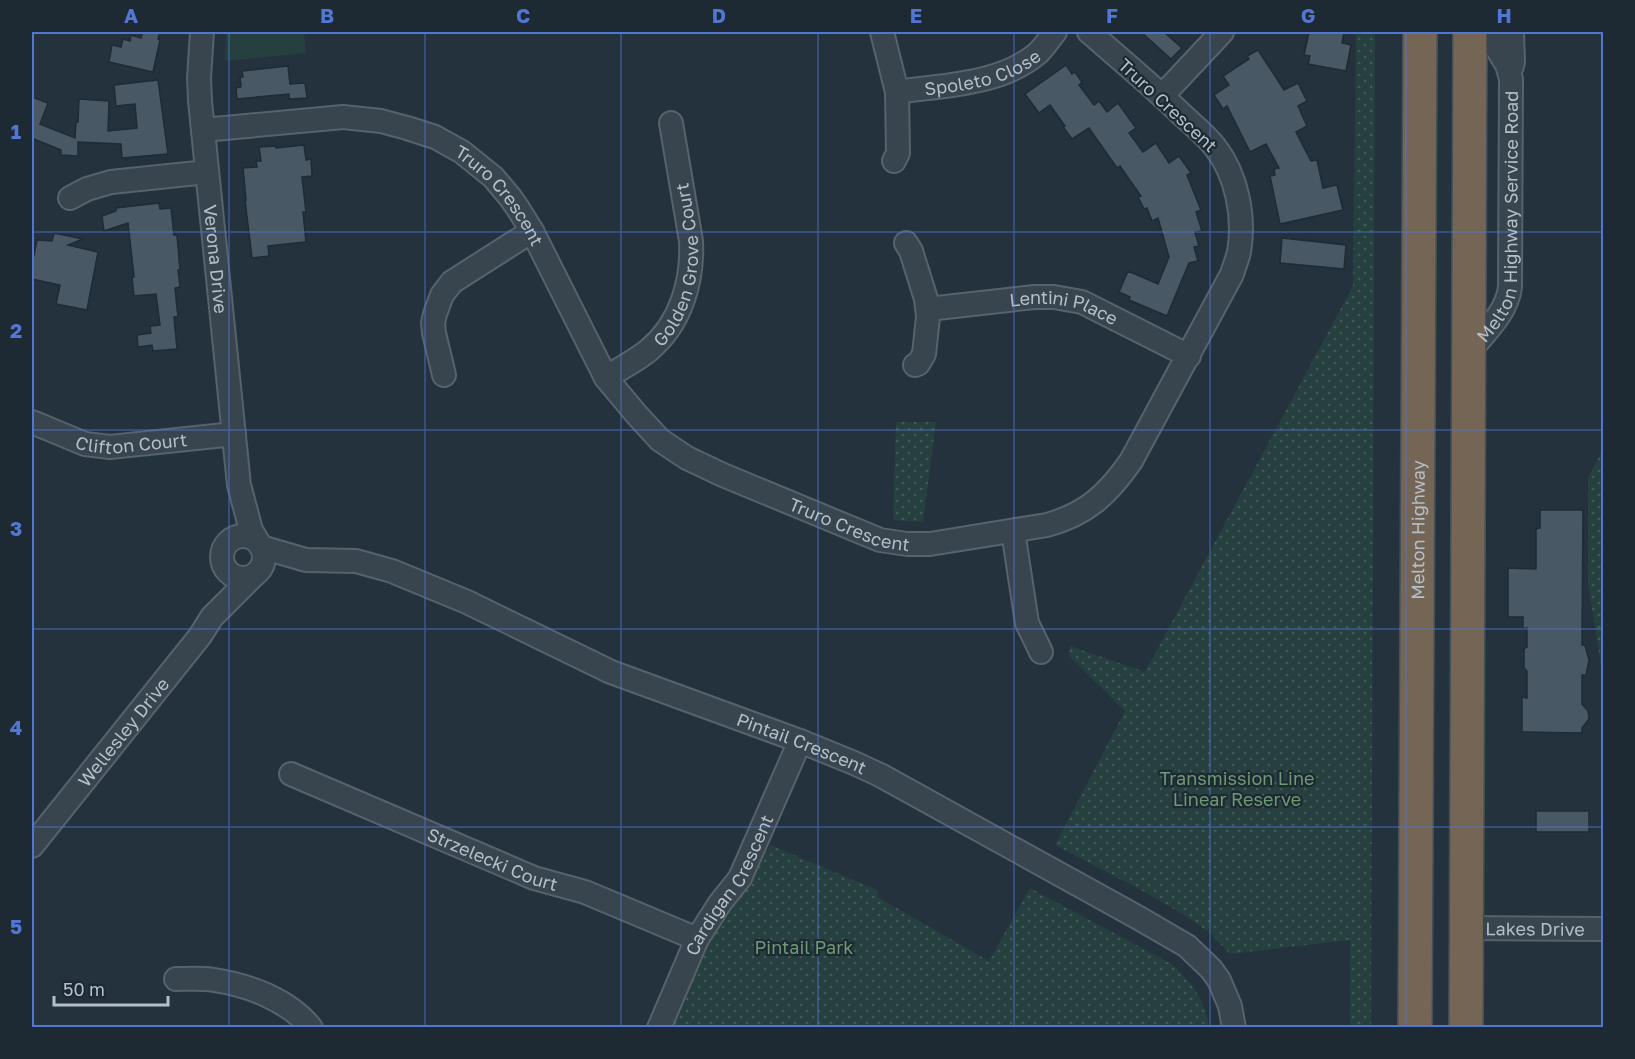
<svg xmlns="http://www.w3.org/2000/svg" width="1635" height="1059" font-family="'Golos Text',sans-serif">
<defs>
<pattern id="park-dots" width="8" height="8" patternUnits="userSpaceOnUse" patternTransform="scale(1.5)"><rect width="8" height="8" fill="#263f3f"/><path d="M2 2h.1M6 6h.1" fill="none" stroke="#435959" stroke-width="1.8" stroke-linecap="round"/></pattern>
</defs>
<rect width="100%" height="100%" fill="#24323e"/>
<polygon fill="#263f3f" points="226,32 304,32 306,53 225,61"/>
<g fill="url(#park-dots)">
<polygon points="1356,32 1375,32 1371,1028 1350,1027 1350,940 1230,954 1210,933 1184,915 1141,890 1055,845 1125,711 1069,656 1070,646 1145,672 1353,286"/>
<polygon points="896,422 936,422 923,522 893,520"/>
<polygon points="1603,449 1603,678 1588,583 1588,478"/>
<path d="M770,845L877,890L879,898L989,961L1030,888L1170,963C1191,980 1205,1000 1209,1027L671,1028L709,939L747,888Z"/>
</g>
<g fill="#485864" stroke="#1f2b35" stroke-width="1.5">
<polygon points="143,32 160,32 158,39 160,40 153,72 109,62 112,45 121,47 123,39 130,41 131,35 141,38"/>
<polygon points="1141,32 1164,32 1182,48 1171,59"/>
<polygon points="1309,32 1344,32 1342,43 1351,45 1346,71 1308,64 1310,56 1304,55"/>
<polygon points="1258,50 1284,90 1298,83 1307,101 1298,106 1307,126 1296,132 1311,161 1317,160 1323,188 1337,185 1343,210 1280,224 1270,176 1275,175 1274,169 1279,168 1266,144 1250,152 1227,106 1223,109 1214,95 1229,85 1223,76 1249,59 1247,56"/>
<polygon points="1066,65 1072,74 1075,72 1082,82 1079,85 1094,105 1099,101 1107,112 1118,103 1136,128 1129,133 1143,152 1156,143 1169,163 1179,156 1191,173 1187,175 1201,210 1196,212 1202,231 1195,232 1199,246 1194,247 1198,261 1189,263 1167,316 1129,300 1130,297 1119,292 1128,271 1158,284 1169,257 1158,218 1152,221 1147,208 1144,209 1138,197 1141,196 1120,166 1117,168 1089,128 1072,139 1063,127 1065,126 1050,105 1039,113 1025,94"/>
<polygon points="288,66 290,84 305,83 307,98 289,99 289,94 237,99 236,88 241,87 240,77 243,77 242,71"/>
<polygon points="158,80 168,154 122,158 121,144 78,142 78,156 61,155 61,150 34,139 32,143 32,97 48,103 40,124 75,138 76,122 78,122 79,99 109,101 108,131 137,128 135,104 116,106 114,85"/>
<polygon points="304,145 306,160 311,159 312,176 302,177 306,212 303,212 306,242 268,246 269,256 252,258 245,200 246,200 243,168 257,167 256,161 261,161 259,147 276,146 276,148"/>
<polygon points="159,203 160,209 171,208 174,235 177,235 180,270 178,270 180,287 175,288 178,317 174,317 177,349 153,351 152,345 138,347 137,335 151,333 150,326 160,325 156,294 134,296 132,277 134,277 128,223 104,231 102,216 116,211 116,208"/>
<polygon points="54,233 83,239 68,245 98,252 87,310 56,304 60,285 32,279 32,255 34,255 37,240 52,241"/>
<polygon points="1282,238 1346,245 1344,269 1280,263"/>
<polygon points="1540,510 1583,510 1582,645 1585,645 1589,660 1586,675 1582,675 1582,704 1588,711 1589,719 1582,728 1582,733 1522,732 1522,697 1527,698 1527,671 1524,668 1524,649 1527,647 1527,628 1523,629 1523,617 1508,617 1508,568 1536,569 1536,529 1540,528"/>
<rect x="1536" y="811" width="53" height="21"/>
</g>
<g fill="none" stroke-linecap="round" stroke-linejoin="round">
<g stroke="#56626c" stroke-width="26">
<g id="minor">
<path id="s1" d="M202,32L199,78L200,101L239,485L251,530L258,542"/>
<polyline points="882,32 897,92 898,153 894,161"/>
<polyline points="1510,72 1513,62 1512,32"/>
<path id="s2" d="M897,92C943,85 1001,85 1038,53C1044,47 1050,38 1055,32"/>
<polyline points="1162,96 1222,32"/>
<path id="s3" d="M203,130L343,117L381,121L407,128L435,137L462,152L493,177L510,197L519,210L532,231L606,378L637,415L660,440L687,458L723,475L880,540L907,544H930L1047,525C1087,514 1108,494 1131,461L1232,274C1234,267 1237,260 1239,252C1245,217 1237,175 1215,147C1204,133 1188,121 1175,108C1148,82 1118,57 1089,32"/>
<polyline points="70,198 87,189 111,182 207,172"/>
<polyline points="906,243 911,251 926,299 928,317 924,354 918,364 915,365"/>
<path id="s4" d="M928,309L1034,297H1054L1082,302L1189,356"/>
<path id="s5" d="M1468,353C1484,333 1507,313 1510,287L1511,79L1507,65L1487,32"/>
<polyline points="444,375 434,333 433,323 435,314 442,295 452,282 532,231"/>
<path id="s6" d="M606,378C620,368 636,361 649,350C681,323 693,281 691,241L671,123"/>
<path id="s7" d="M32,422L85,444L110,447L234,434"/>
<polyline points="1013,531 1027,623 1041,652"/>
<circle cx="243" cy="557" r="21"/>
<path id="s8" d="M261,547L306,560L356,561L392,571L467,602L611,672L800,741L854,763L880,775L1137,917L1187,946L1211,969L1219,980L1230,1006L1234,1028"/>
<path id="s9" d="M291,774L534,878L585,892L697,939"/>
<path id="s10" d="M32,846L200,636L212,617L253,576"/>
<path id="s11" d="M1466,928L1604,929"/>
<path d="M176,979C189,979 202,978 214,980C248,985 289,1000 311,1028"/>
<path id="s12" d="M659,1028L697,939L720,903L740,878L800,741"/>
</g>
</g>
<g stroke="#434f59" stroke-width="36">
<g id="highway">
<path id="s13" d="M1415,1028L1420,32"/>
<polyline points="1466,1028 1470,32"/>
</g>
</g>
<use href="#minor" stroke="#38444e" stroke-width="22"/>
<use href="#highway" stroke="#746555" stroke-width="33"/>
</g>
<path fill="none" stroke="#5276d3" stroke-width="1.5" stroke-opacity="0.55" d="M229,32V1028M425,32V1028M621,32V1028M818,32V1028M1014,32V1028M1210,32V1028M1406,32V1028M32,232H1604M32,430H1604M32,629H1604M32,827H1604"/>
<g text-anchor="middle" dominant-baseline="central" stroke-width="4.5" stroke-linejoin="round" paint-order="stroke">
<g font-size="18" fill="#b4bfc9" stroke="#1d2933">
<text stroke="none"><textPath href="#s2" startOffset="88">Spoleto Close</textPath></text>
<text transform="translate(1168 105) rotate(43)">Truro Crescent</text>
<text stroke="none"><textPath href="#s3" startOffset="324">Truro Crescent</textPath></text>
<text stroke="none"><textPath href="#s5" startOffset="147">Melton Highway Service Road</textPath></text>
<text stroke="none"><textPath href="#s1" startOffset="228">Verona Drive</textPath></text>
<text stroke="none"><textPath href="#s6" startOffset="146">Golden Grove Court</textPath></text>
<text stroke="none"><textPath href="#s4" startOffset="138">Lentini Place</textPath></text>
<text stroke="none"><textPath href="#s7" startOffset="104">Clifton Court</textPath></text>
<text stroke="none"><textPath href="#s3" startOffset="828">Truro Crescent</textPath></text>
<text stroke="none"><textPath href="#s13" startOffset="498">Melton Highway</textPath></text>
<text stroke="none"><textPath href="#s10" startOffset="146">Wellesley Drive</textPath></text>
<text stroke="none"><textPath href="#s8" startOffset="579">Pintail Crescent</textPath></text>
<text stroke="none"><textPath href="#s9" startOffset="219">Strzelecki Court</textPath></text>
<text stroke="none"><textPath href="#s12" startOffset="160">Cardigan Crescent</textPath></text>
<text stroke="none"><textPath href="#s11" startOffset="69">Lakes Drive</textPath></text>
</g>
<g font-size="18" fill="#6c9a71" stroke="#1d2933">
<text x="1237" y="778">Transmission Line<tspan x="1237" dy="21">Linear Reserve</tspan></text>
<text x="804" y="947">Pintail Park</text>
</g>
</g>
<rect width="1635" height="1059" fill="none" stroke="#1d2933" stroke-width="66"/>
<path d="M54 996v9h114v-9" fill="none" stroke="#b4bfc9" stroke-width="3"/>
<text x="63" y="996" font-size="18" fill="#b4bfc9" stroke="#1d2933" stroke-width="4.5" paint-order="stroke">50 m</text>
<rect x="33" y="33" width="1569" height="993" fill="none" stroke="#5276d3" stroke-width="2"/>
<g font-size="20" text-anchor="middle" font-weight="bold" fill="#5276d3">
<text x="131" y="23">A</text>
<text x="327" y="23">B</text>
<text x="523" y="23">C</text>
<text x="719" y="23">D</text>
<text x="916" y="23">E</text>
<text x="1112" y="23">F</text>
<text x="1308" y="23">G</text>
<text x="1504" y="23">H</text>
<text x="16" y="139">1</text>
<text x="16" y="338">2</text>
<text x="16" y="536">3</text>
<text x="16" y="735">4</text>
<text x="16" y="934">5</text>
</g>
</svg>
